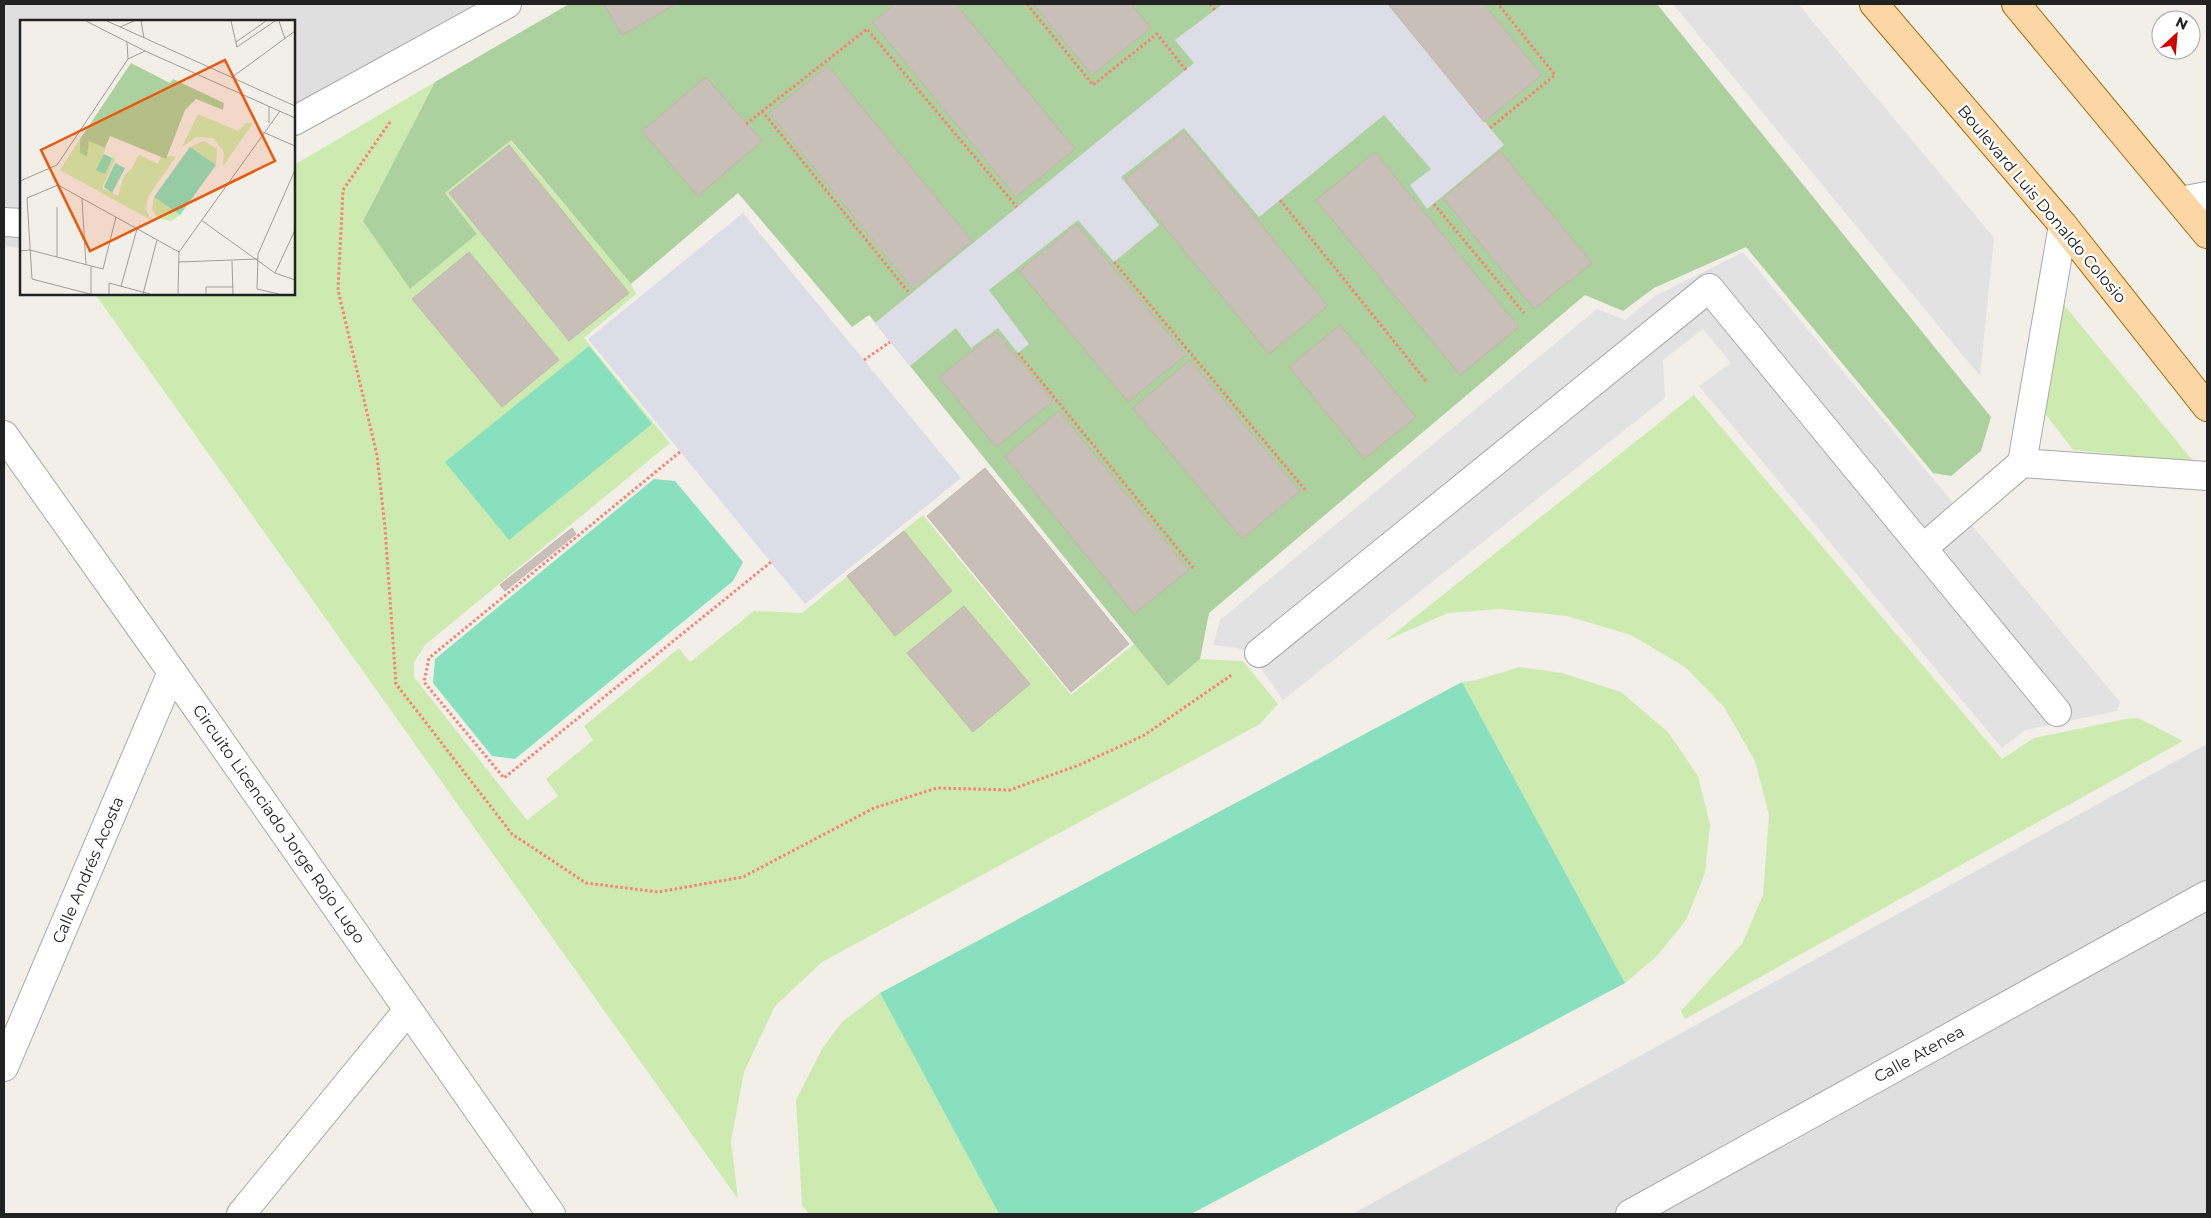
<svg xmlns="http://www.w3.org/2000/svg" width="2211" height="1218" font-family="Montserrat,sans-serif">
<rect width="100%" height="100%" fill="#f2efe9"/>
<g fill="#e0dfdf">
<polygon points="4,4 496,4 294,121 294,21 21,21 21,248 4,246"/>
<polygon points="2207,744 2207,1214 1352,1214"/>
</g>
<g fill="#cdebb0">
<polygon points="435,82 363,221 477,234 445,193 510,140 631,284 636,294 584,338 670,443 425,645 414,662 414,677 527,820 558,796 546,779 593,740 584,726 679,648 690,662 754,611 802,613 923,515 1071,695 1134,644 1168,686 1200,659 1243,661 1278,704 1260,724 822,962 775,1006 744,1072 731,1141 738,1199 95,294 294,294 294,165"/>
<polygon points="2064,305 2194,462 2073,450 2041,408"/>
<polygon points="1694,395 2002,759 2034,738 2126,719 2138,718 2183,741 1685,1019 1681,1011 1742,944 1763,895 1769,815 1755,761 1724,707 1685,667 1631,635 1567,616 1500,609 1448,613 1385,641"/>
<polygon points="1519,667 1562,673 1621,692 1668,732 1698,776 1710,825 1705,873 1686,920 1657,956 1625,983 1462,682 1477,680"/>
<polygon points="880,993 999,1214 809,1214 802,1205 796,1100 822,1049 842,1022"/>
</g>
<polygon fill="#add19e" points="569,4 1657,4 1991,417 1981,451 1951,476 1933,473 1746,247 1654,288 1623,311 1585,295 1209,613 1200,659 1168,686 869,315 852,327 738,193 631,284 511,140 445,193 477,234 410,289 363,221 435,82"/>
<g fill="#88e0be">
<polygon points="589,346 652,424 509,540 445,462"/>
<polygon points="654,479 675,481 743,562 733,581 515,759 492,756 433,683 435,659"/>
<polygon points="1462,682 1625,983 1191,1214 999,1214 880,993"/>
</g>
<g fill="#e2e2e2">
<polygon points="1673,4 1798,4 1994,238 1980,376"/>
<polygon points="1743,252 2120,702 2117,711 2025,730 2002,748 1699,386 1731,363 1703,329 1663,360 1665,398 1283,700 1251,654 1238,648 1213,645 1220,620 1597,309 1625,320 1655,296"/>
</g>
<g fill="#dddde8">
<polygon points="1223,4 1388,4 1504,145 1427,209 1410,185 1431,169 1384,115 1259,217 1184,128 1121,177 1159,225 1114,262 1078,220 989,290 1029,344 1018,353 998,328 971,348 956,328 910,366 875,323 1194,63 1175,40"/>
<polygon points="743,213 961,478 805,604 588,339"/>
</g>
<g fill="#c7bfb8" stroke="#c4b6ab">
<polygon points="604,4 676,4 622,35"/>
<polygon points="895,4 956,4 1075,149 1016,197 872,22"/>
<polygon points="1033,4 1131,4 1151,28 1092,75"/>
<polygon points="1388,4 1484,4 1542,75 1484,122"/>
<polygon points="828,66 972,241 913,289 769,113"/>
<polygon points="706,77 762,141 698,196 642,131"/>
<polygon points="1184,131 1328,306 1269,354 1125,179"/>
<polygon points="509,145 629,293 569,341 449,193"/>
<polygon points="1500,151 1592,263 1534,309 1443,198"/>
<polygon points="1375,152 1519,327 1460,375 1316,200"/>
<polygon points="1077,224 1186,355 1128,402 1019,271"/>
<polygon points="469,252 559,360 502,407 412,299"/>
<polygon points="1340,325 1416,417 1364,459 1289,367"/>
<polygon points="996,332 1053,401 996,447 939,377"/>
<polygon points="1190,360 1300,491 1242,539 1133,408"/>
<polygon points="1059,411 1189,570 1134,614 1005,456"/>
<polygon points="985,468 1129,644 1071,692 927,516"/>
<polygon points="572,528 576,534 505,591 500,585"/>
<polygon points="904,531 952,591 895,636 847,576"/>
<polygon points="964,606 1030,684 973,732 907,653"/>
</g>
<g fill="none" stroke-linecap="round" stroke-linejoin="round">
<g stroke="#a9a9a9" stroke-width="30">
<g id="minor">
<polyline points="294,121 507,4"/>
<polyline points="2180,201 2207,196"/>
<polyline points="4,222 21,223"/>
<polyline points="4,435 172,672 551,1214"/>
<polyline points="2022,463 2207,476"/>
<polyline points="1923,548 2022,463 2063,225"/>
<polyline points="1259,653 1709,288 2057,712"/>
<polyline points="4,1067 172,672"/>
<polyline points="241,1214 408,1010"/>
<polyline points="1630,1214 2207,895"/>
</g>
</g>
<g stroke="#a06b00" stroke-width="30">
<g id="major">
<polyline points="1874,4 2063,225 2207,407"/>
<polyline points="2016,4 2207,234"/>
</g>
</g>
<g stroke="#fa8072" stroke-width="3" stroke-dasharray="2.5 2.5" stroke-linecap="butt">
<polyline points="1027,4 1093,85 1157,34 1186,70"/>
<polyline points="1210,4 1215,10"/>
<polyline points="762,111 910,294"/>
<polyline points="390,122 343,190 338,290 377,455 385,528 396,684 512,834 586,883 658,892 743,877 874,808 937,788 1010,790 1079,765 1143,736 1233,674"/>
<polyline points="746,124 867,29 1017,207"/>
<polyline points="1490,128 1555,75 1498,4"/>
<polyline points="1280,200 1426,381"/>
<polyline points="1434,204 1524,313"/>
<polyline points="1114,262 1307,492"/>
<polyline points="1018,353 1195,570"/>
<polyline points="864,360 890,342"/>
<polyline points="680,452 429,658 424,682 504,778 771,562"/>
</g>
<use href="#minor" stroke="#fff" stroke-width="28"/>
<use href="#major" stroke="#fcd6a4" stroke-width="28"/>
</g>
<g text-anchor="middle" dominant-baseline="central" stroke-width="5" stroke-linejoin="round" paint-order="stroke">
<g font-size="16" fill="#222" stroke="#fff">
<text transform="translate(2042 204) rotate(50)">Boulevard Luis Donaldo Colosio</text>
<text transform="translate(279 824) rotate(55)">Circuito Licenciado Jorge Rojo Lugo</text>
<text transform="translate(88 870) rotate(-67)">Calle Andrés Acosta</text>
<text transform="translate(1919 1054) rotate(-29)">Calle Atenea</text>
</g>
</g>
<g transform="translate(20 20)">
<rect width="275" height="275" fill="#f2efe9"/>
<path d="M178,94L218,111L227,103H233L203,146L204,132L193,118L176,117L162,127ZM60,119V133L67,137L69,120L86,128L83,134L95,139L82,168L98,176L104,156L112,148L119,135L138,144L141,137L156,136L128,177L126,189L131,200L40,150ZM184,121L197,129L196,145L170,127ZM134,177L160,195L151,201L137,198L132,189Z" fill="#cdebb0"/>
<path d="M111,43L150,63L153,59L204,83L203,90L176,79L165,90L146,139L90,116L85,128L69,121L67,137L60,133V119Z" fill="#add19e"/>
<path d="M170,127L196,145L160,195L134,177ZM84,134L92,138L85,154L76,150ZM95,143L105,148L92,173L84,167Z" fill="#88e0be"/>
<path fill="none" stroke="#9f9d99" stroke-width="1" d="M66,1L125,31L275,98M87,1L275,86M121,1L124,18M211,1L217,27L255,1M259,1L265,19M100,7L114,1M107,22L108,39M216,22L246,1M211,58L275,11M249,86V103M243,112L275,126M0,161L37,145L108,39L125,31M62,179L66,245M181,200L255,253L275,260M0,231L10,230L83,249L96,197M37,237V187M212,241L213,274M159,242L238,239M71,246V274M255,253L275,210M101,266L117,209M70,274L12,259L7,178L38,165L159,232M89,274V263L130,274M123,274L137,220M158,274L159,232L260,91M186,274V267H213M259,274L237,269L238,234L275,150"/>
<path fill="#e8590c" fill-opacity="0.15" stroke="#e8590c" stroke-width="2.5" d="M205,40L255,141L70,231L21,130Z"/>
<rect width="275" height="275" fill="none" stroke="#222" stroke-width="2.5"/>
</g>
<rect width="2211" height="1218" fill="none" stroke="#222222" stroke-width="10"/>
<g transform="translate(2176 35) rotate(26)"><circle r="24" fill="#ffffff" stroke="#a7a7a7"/>
<path d="M0-4L9 19L0 12L-9 19Z" fill="#d40000"/>
<text y="-8" font-size="14" font-weight="bold" text-anchor="middle" fill="#222222">N</text>
</g>
</svg>
